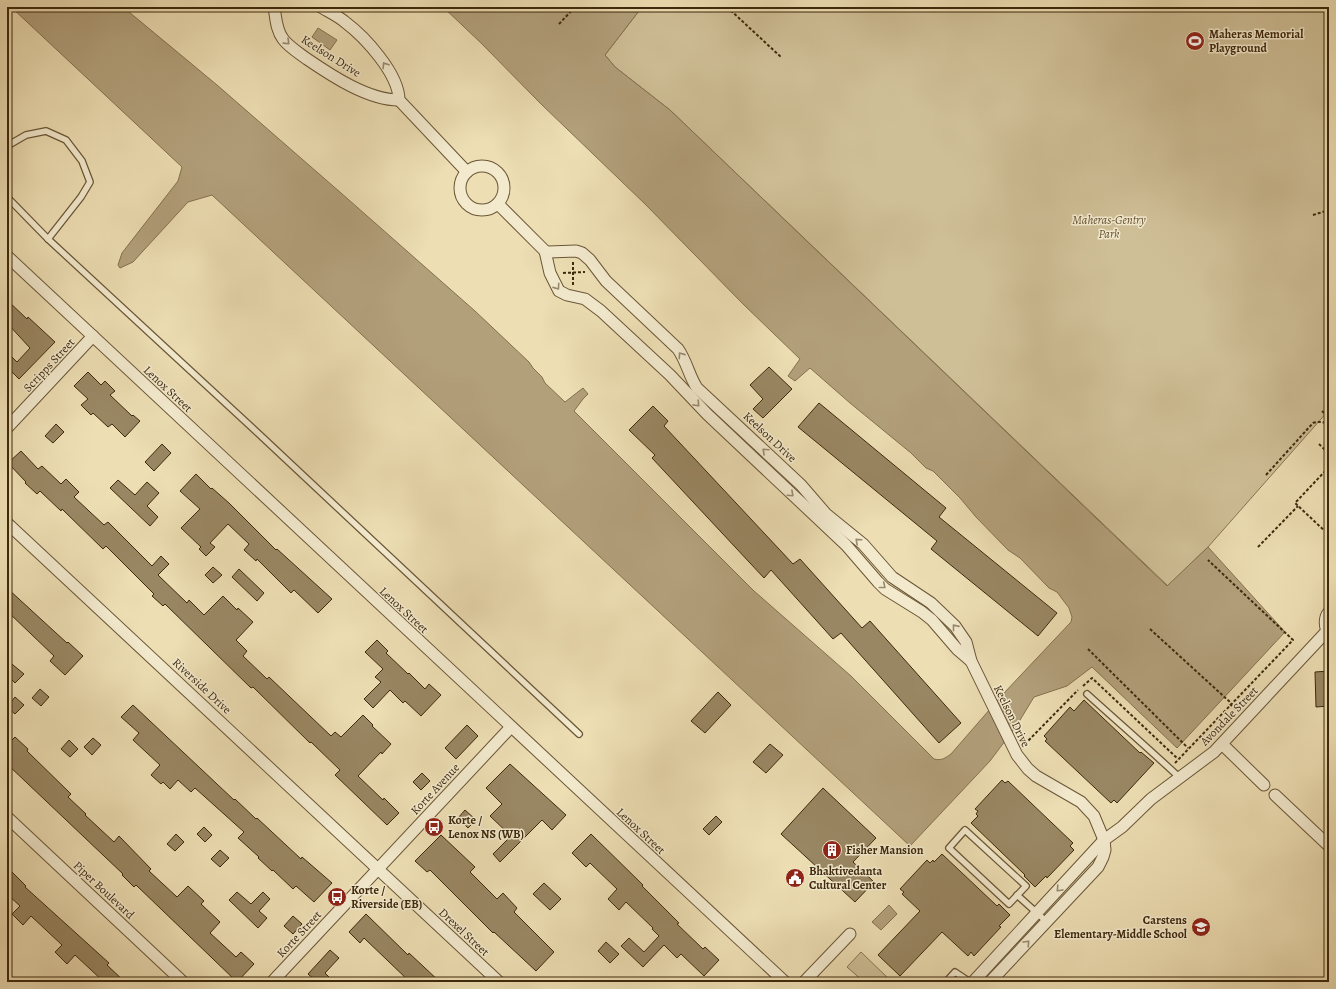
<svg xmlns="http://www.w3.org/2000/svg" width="1336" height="989" font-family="Alegreya,serif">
<rect width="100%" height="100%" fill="#eddeb3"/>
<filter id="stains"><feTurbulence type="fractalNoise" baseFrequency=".005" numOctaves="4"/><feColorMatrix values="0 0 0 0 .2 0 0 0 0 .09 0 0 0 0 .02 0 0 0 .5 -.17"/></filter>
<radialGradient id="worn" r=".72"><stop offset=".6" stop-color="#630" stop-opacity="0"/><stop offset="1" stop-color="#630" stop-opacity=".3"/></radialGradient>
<g fill="#cfbf97" stroke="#867452">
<polygon points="642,7 1329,7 1329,410 1208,547 1168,586 670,110 615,67 605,55"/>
<polygon points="861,952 892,982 864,982 847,967"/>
</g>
<g fill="#b2a07b" stroke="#84704f">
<path d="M11,7H123L217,85L341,193L475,311L529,362L533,368L542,377L545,383L565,402L583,388L588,394L583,399L574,411L754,591L851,676L934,759C942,761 945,758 951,754L1004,693L1071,622L1072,617L1069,608L1057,592L1049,588L1020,558L1008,550L976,517L960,498L933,471L926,468L911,453L850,403L810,368L795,381L788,376L800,359L743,304L645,204L540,103L481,43L443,7H642L605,55L615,67L670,110L1167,586L1208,547L1285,632L1177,748L1092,667L1067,686L1034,697L1017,725L990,761L910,846L212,195L188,202L133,262L120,268L118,265L122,253L178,181L182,167Z"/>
<polygon points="318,28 337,40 330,50 312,37"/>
<polygon points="889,905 897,914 881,930 872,922"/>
</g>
<g fill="#998763" stroke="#3e290d">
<polygon points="7,300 27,319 28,317 55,342 19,379 7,367 7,352 17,362 30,348 7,323"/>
<polygon points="769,367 792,389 763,418 753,409 763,399 750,385"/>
<polygon points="88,372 101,385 105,381 115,391 110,395 132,416 133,415 140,421 125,437 112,424 108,427 93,413 91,415 81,405 88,399 74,386"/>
<polygon points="819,403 946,508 939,517 1057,613 1038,636 931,549 937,541 798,427"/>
<polygon points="653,406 668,421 664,426 793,564 800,559 862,628 870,621 961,723 939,743 841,633 833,639 771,570 764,578 652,458 655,455 629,430"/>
<polygon points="56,424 64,432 53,443 45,436"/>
<polygon points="162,444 171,453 154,471 145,462"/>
<polygon points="21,451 38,469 42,466 61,484 66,479 79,492 74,497 104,525 108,522 152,566 161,556 169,564 158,575 187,603 189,600 204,615 223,596 237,610 238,608 253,622 236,640 247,651 243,656 267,679 269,677 331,736 335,732 341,737 363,715 373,725 372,726 391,744 382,754 381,752 358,776 383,800 384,798 399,813 387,825 335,775 340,770 311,742 310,743 253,687 251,688 165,604 163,606 152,596 154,594 106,546 103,549 62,509 61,511 40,491 37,494 25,483 26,482 8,463"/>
<polygon points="196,474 211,489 212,488 229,503 276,550 277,549 332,599 318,613 294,590 291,593 257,559 256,561 244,550 249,544 228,524 210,543 215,547 206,556 199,549 201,547 181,528 200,509 180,491"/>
<polygon points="118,480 135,495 147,482 159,493 147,506 158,517 150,526 110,488"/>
<polygon points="213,567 222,575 213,583 205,575"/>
<polygon points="239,569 264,593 257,601 232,577"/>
<polygon points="7,588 67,643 68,642 83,656 65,675 50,661 54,656 7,611"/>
<polygon points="377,640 388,651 386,653 408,674 409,673 425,689 429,684 441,695 421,716 405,701 403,703 390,690 373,708 364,699 381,682 375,677 383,669 365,652"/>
<polygon points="7,660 24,674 15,683 7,675"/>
<polygon points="1329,671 1329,706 1316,707 1315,672"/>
<polygon points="40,689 49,697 41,706 32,698"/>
<polygon points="718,692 731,705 705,733 691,721"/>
<polygon points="15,697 24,705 15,714 7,707"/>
<polygon points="1084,700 1140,753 1141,752 1154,763 1117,803 1114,800 1111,803 1045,741 1047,739 1044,736 1070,707 1074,711"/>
<polygon points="133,705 234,800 235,799 256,819 257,818 301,859 302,857 332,883 314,902 296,886 293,889 273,870 272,871 258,858 259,857 238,838 244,832 195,788 191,792 178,780 170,789 163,782 161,784 151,775 160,765 133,740 139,733 121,717"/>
<polygon points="467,725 478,736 456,759 445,748"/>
<polygon points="15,737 28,749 27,751 71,794 68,797 86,814 85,815 114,842 119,836 151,869 149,871 177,897 188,886 204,901 201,904 220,922 210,933 236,957 241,952 254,964 237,982 136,885 134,887 122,875 123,874 7,764 7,745"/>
<polygon points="93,738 101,745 92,755 84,747"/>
<polygon points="69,740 78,749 70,757 61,749"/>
<polygon points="770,744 783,755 766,773 753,762"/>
<polygon points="510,764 566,815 552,830 542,820 500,862 493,854 511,836 490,816 502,804 486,788"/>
<polygon points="422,773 430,781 421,790 413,782"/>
<polygon points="1002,780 1005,783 1008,781 1073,843 1070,846 1074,850 1047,878 1046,876 1035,887 1024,876 1025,875 971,823 978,816 976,814 978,811 975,809"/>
<polygon points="823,788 876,838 853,862 874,882 855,902 781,834"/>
<polygon points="465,810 476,820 468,828 458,818"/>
<polygon points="716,816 722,822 709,835 703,829"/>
<polygon points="204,827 212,835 205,842 197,834"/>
<polygon points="176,834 184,842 175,851 167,844"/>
<polygon points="591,834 643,885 642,886 679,923 677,924 703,949 705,947 719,960 704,976 681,954 677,958 664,945 643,967 621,946 629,938 644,952 659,936 652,929 653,928 626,902 619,910 608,899 617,889 590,863 586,867 572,853"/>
<polygon points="441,835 475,867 470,872 497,899 503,893 517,908 514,912 554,952 536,971 494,932 493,933 430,870 427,872 415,861"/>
<polygon points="220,850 229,858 220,867 211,859"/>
<polygon points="942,854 997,906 999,904 1010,915 999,926 1001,927 974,956 971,952 968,956 942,932 900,976 878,955 920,911 902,894 904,892 900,889 927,860 930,863 933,860 934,862"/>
<polygon points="7,867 26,886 25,887 109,963 107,965 125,982 104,982 75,955 67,964 55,952 62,945 31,916 23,925 12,914 20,906 7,894"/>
<polygon points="544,883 561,899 550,910 533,894"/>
<polygon points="237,892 251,904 263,892 270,899 259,911 267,918 258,928 229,900"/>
<polygon points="366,914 408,955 409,953 440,982 410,982 364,938 360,943 349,932"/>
<polygon points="293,916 302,924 293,934 284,926"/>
<polygon points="606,942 619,954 610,963 598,951"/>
<polygon points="330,950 339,958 325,973 334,982 317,982 308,974"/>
</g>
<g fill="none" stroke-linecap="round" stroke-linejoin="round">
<g stroke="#6a5636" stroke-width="8">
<g id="service">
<polyline points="7,146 26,135 46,131 66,140 82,161 90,182 81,197 48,239"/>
<polyline points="7,197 48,239 260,435 579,734"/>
<path d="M1087,694C1118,722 1149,749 1179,777"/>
<polygon points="965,830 1026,886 1009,904 949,848"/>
<polyline points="1017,895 1047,922"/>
<polyline points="946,982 955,972 970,982"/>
</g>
</g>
<g stroke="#6a5636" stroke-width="13">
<g id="minor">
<path d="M274,7C276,18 276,30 283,39C289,47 299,53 307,59C332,76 368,100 399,100"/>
<path d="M321,7C329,12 338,16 345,22C365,37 399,74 399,100L467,172"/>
<circle cx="482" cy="188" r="22"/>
<path d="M498,204L545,251L549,252L576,251L582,253L590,260L606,281L678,349C687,362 689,376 697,388L801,485L826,514L863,544L892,577L931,603L955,626L966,642L971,661L1017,755L1028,769L1036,776L1081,802L1094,816L1104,840L1105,850L1103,857L1098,867L990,982"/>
<polyline points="545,251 550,273 559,291 567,295 585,299 601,311 670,375 707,414 846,545 878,582 885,589 922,612 932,620 957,649 971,661"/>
<polyline points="7,256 785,982"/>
<polyline points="7,428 93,336"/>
<polyline points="7,523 499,982"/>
<path d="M1329,612C1324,617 1324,628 1329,633"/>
<polyline points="1222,744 1264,785"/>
<polyline points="1275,795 1329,846"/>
<polyline points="7,817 183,982"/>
<polyline points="272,982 511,727"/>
<polyline points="804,982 850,934"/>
<polyline points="973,982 1104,840 1122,827 1151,799 1214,752 1327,631"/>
</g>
</g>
<g stroke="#3e290d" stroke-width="2" stroke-dasharray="3 2" stroke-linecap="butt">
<polyline points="727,7 782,58"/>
<polyline points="559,24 575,7"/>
<polyline points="1313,215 1329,210"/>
<polyline points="573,262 573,286"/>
<polyline points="563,273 585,272"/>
<polyline points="1322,411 1329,418"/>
<polyline points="1319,444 1329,454"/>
<polyline points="1329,467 1295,503 1329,535"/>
<path d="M1266,475L1313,423C1319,421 1323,422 1329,424"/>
<polyline points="1258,547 1298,506"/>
<polyline points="1150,629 1231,703"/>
<polyline points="1088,649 1188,748"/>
<polyline points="1083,686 1092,678 1178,759"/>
<polyline points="1230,704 1237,711"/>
<polyline points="1025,744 1078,690"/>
<polyline points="1175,763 1293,640 1208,560"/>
</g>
<use href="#service" stroke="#f3eace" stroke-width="5.5"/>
<use href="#minor" stroke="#f3eace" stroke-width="11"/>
</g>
<defs><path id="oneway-chevron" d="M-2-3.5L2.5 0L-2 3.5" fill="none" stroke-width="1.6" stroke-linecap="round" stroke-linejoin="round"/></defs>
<g stroke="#988a6e">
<use href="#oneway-chevron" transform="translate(287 42) rotate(44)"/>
<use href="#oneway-chevron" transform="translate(385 65) rotate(-122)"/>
<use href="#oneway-chevron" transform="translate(557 287) rotate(55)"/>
<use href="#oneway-chevron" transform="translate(681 355) rotate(-125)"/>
<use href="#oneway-chevron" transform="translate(697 404) rotate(47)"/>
<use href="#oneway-chevron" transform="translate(765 451) rotate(-137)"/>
<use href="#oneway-chevron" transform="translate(791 494) rotate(43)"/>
<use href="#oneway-chevron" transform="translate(858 541) rotate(-138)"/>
<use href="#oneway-chevron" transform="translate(883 586) rotate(39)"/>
<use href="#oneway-chevron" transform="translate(955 627) rotate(-129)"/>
<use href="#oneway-chevron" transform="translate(1059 889) rotate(133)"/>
<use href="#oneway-chevron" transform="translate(1027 943) rotate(-47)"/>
</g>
<defs>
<g id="stadium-disc" transform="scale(1)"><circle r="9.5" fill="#8f2418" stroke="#f3eace"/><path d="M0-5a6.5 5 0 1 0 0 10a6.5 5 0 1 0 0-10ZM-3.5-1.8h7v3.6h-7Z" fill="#fff"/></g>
<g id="bus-disc" transform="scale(1)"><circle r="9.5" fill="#8f2418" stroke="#f3eace"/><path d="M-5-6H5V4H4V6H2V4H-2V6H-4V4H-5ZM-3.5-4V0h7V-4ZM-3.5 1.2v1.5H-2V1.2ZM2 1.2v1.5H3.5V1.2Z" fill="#fff"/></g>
<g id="building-disc" transform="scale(1)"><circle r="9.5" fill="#8f2418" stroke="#f3eace"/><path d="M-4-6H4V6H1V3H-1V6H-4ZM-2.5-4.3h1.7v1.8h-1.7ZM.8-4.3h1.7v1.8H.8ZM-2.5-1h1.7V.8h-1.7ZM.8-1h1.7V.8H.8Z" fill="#fff"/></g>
<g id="civic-disc" transform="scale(1)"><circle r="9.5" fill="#8f2418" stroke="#f3eace"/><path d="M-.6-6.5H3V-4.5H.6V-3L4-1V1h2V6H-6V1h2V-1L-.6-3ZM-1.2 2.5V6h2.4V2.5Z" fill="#fff"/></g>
<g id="school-disc" transform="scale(1)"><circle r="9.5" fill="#8f2418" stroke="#f3eace"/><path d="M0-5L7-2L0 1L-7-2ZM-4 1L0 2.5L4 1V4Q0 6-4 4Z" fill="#fff"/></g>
</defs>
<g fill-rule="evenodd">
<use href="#stadium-disc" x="1195" y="41"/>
<use href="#bus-disc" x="434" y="827"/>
<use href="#building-disc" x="832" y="850"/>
<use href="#civic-disc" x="795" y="878"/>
<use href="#bus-disc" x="337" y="897"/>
<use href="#school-disc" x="1201" y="927"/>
</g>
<g text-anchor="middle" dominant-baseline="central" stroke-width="3" stroke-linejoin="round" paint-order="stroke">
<g font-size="12" font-weight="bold" fill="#3e290d" stroke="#f3eace" text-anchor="start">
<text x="1209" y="34">Maheras Memorial<tspan x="1209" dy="14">Playground</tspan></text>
<text x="448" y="820">Korte /<tspan x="448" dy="14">Lenox NS (WB)</tspan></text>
<text x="846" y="850">Fisher Mansion</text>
<text x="809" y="871">Bhaktivedanta<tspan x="809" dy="14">Cultural Center</tspan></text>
<text x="351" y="890">Korte /<tspan x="351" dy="14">Riverside (EB)</tspan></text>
<text x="1187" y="920" text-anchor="end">Carstens<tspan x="1187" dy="14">Elementary-Middle School</tspan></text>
</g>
<g font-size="12" fill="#3e290d" stroke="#f3eace">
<text transform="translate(331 56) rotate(32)">Keelson Drive</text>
<text transform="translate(49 365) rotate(-47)">Scripps Street</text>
<text transform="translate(168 389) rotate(43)">Lenox Street</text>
<text transform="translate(770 437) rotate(43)">Keelson Drive</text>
<text transform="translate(404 610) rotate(43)">Lenox Street</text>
<text transform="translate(202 686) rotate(43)">Riverside Drive</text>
<text transform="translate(1012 716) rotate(64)">Keelson Drive</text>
<text transform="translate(1229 716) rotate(-46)">Avondale Street</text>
<text transform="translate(435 789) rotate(-47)">Korte Avenue</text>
<text transform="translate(641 831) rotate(43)">Lenox Street</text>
<text transform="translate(104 890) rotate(43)">Piper Boulevard</text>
<text transform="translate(464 932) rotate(43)">Drexel Street</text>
<text transform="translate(299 934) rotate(-47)">Korte Street</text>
</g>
<g font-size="12" font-style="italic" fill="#624e30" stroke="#f3eace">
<text x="1109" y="220">Maheras-Gentry<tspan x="1109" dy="14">Park</tspan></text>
</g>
</g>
<rect width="1336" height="989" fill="none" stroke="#eddeb3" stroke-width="24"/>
<rect x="8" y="8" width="1320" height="973" fill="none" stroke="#3e290d" stroke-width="2"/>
<rect x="12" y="12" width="1312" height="965" fill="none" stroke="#3e290d"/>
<rect width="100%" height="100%" filter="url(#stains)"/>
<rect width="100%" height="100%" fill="url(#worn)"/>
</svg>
